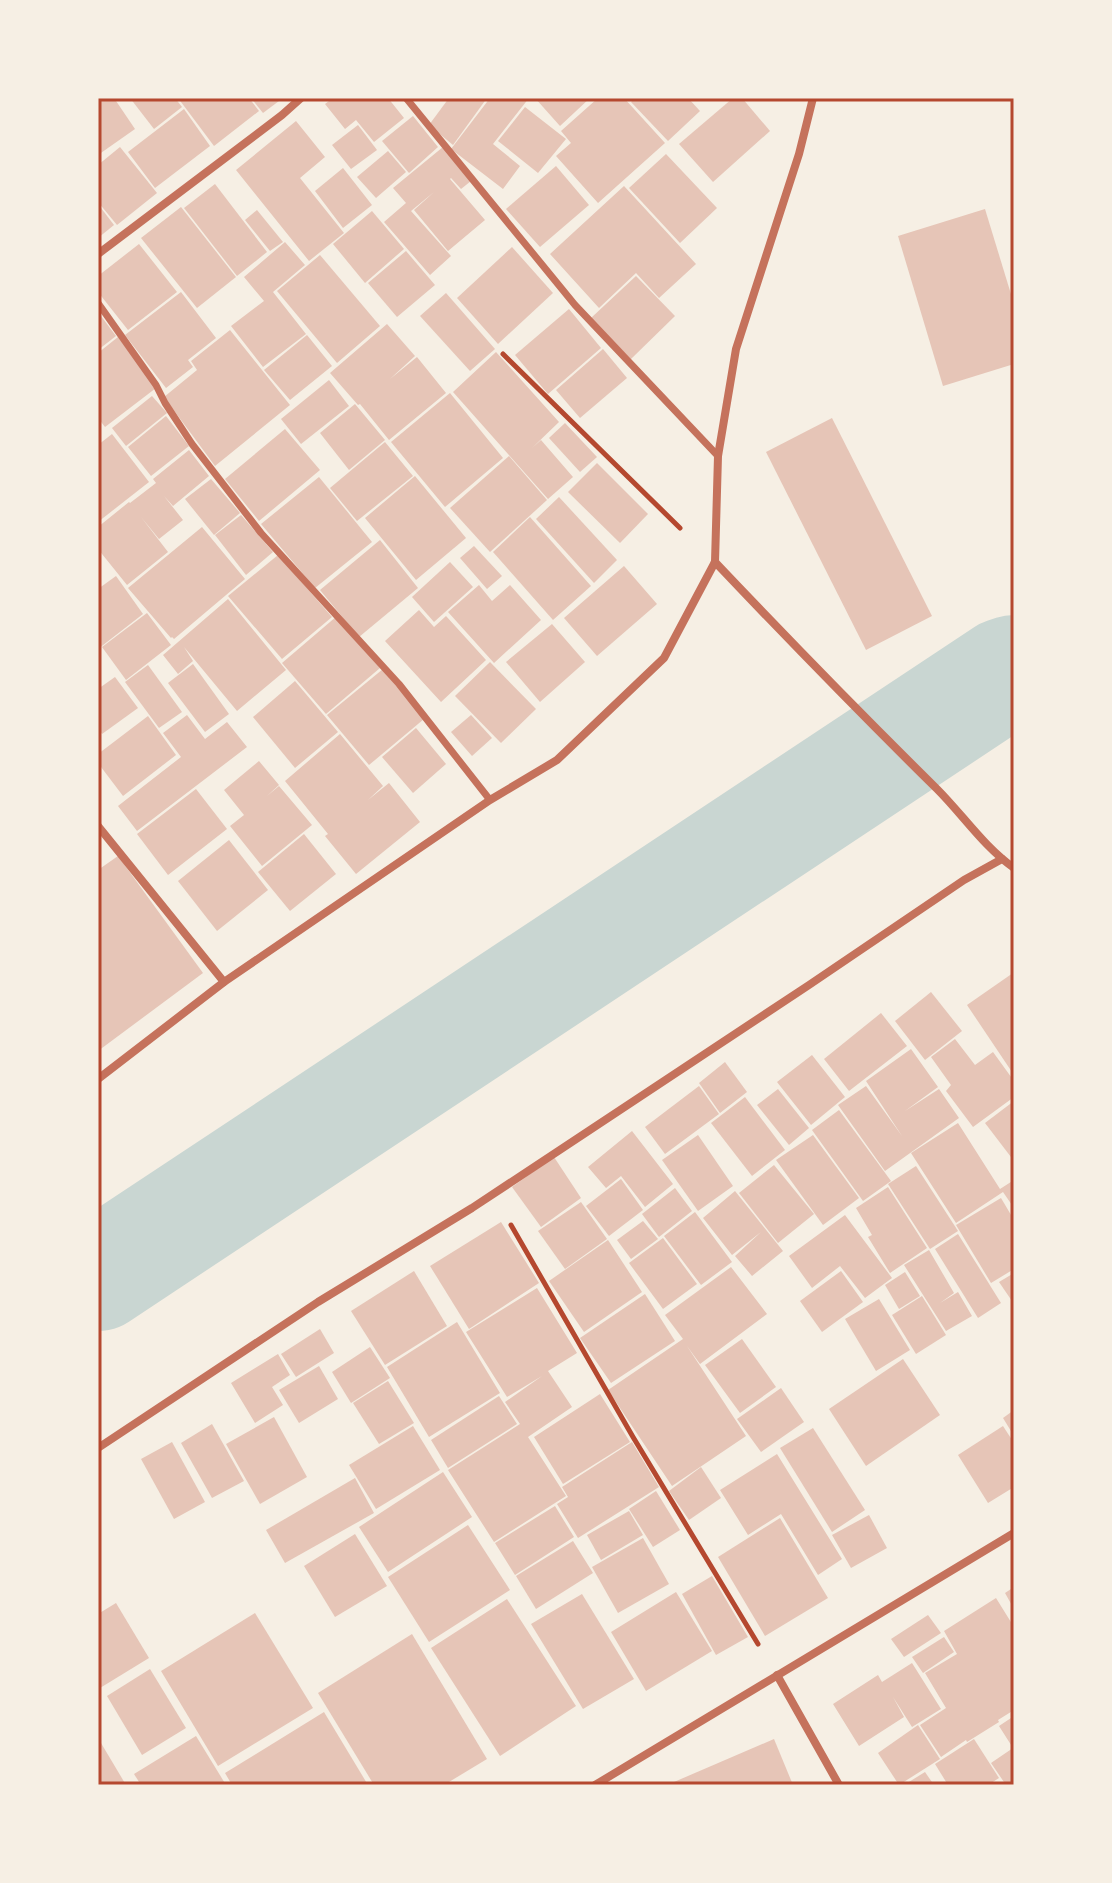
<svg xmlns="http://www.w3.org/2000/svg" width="1112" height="1883" font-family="'Open Sans',sans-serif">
<rect width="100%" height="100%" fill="#f6efe4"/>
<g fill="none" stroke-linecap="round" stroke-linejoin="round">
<polyline stroke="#c9d6d2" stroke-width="112" points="98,1275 1005,674 1014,671"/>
</g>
<g fill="#e6c5b7">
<polygon points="103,98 114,98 135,129 98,155 98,102"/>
<polygon points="130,98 175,98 182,107 154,129"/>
<polygon points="178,98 249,98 259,111 214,146"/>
<polygon points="251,98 283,98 263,113"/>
<polygon points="333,98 388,98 404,118 374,142 356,120 345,129 325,104"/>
<polygon points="449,98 487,98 453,145 429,125"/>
<polygon points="490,98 529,98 493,144 520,166 503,189 451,149"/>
<polygon points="535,98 590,98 560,126"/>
<polygon points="598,98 624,98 665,143 598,203 556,156 571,143 561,131"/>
<polygon points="635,98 688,98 700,111 668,141 631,102"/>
<polygon points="733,98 742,98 770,131 713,182 679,144"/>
<polygon points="525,107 566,139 538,173 498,141"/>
<polygon points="184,109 210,146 155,188 128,152"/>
<polygon points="413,116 438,147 409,173 382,141"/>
<polygon points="296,121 325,157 300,178 344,233 309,261 236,170"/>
<polygon points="358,125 377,150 351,169 332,145"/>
<polygon points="120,147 157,193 117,225 98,202 98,165"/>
<polygon points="443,147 471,181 461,189 451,178 450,179 485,220 448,251 414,210 434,192 411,211 451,256 430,275 384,222 406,203 393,188"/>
<polygon points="388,151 406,172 376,198 357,177"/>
<polygon points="666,154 717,208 680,243 629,188"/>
<polygon points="556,166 589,205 540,247 506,209"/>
<polygon points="343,168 372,205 343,228 315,191"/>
<polygon points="215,184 267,252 237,276 184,208"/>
<polygon points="624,186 696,264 659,298 636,273 599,308 550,254"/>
<polygon points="98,204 114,225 98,238"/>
<polygon points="181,207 236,277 197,308 141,238"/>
<polygon points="985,209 1014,304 1014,364 943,386 898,236"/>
<polygon points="257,210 283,242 270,251 245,220"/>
<polygon points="372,211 404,249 365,283 333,244"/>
<polygon points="285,242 305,265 273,292 306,334 263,367 231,326 264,301 244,277"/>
<polygon points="139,244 177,292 128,330 98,292 98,276"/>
<polygon points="512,247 553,293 498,344 457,298"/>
<polygon points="406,251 435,285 397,317 368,283"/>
<polygon points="320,255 380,326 337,363 277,291"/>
<polygon points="636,276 675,316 631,359 591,318"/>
<polygon points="181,292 216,338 188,360 193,367 166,388 125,335"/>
<polygon points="446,293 495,349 470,371 420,316"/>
<polygon points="569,309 601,348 548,394 515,355"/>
<polygon points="98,312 116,336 98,350"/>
<polygon points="387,324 415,356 390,379 417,357 446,393 389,440 360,404 358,405 330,373"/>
<polygon points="230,330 290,405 215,466 164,397 197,370 191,361"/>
<polygon points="307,335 332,366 290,400 264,370"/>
<polygon points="118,337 156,388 105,427 98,418 98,353"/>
<polygon points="603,349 627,378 580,418 556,390"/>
<polygon points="496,352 559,422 532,448 541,440 573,477 548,499 453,392"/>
<polygon points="329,380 349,406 301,444 281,419"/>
<polygon points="450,393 503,458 445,507 391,442"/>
<polygon points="152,396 167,413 126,446 112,428"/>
<polygon points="355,404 385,440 349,470 320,433"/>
<polygon points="166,416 189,446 151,476 128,447"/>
<polygon points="832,418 932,616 866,650 766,452"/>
<polygon points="565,423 597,457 580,472 549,438"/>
<polygon points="285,429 320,470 259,521 225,479"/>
<polygon points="112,434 149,482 98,522 98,445"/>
<polygon points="385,442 413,476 357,521 330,488"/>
<polygon points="189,450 209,476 173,506 164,496 183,520 159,539 141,517 168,552 127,585 98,549 98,527 129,502 130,503 156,483 153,479"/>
<polygon points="509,456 547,500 490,552 450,508"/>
<polygon points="597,463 648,514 620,543 568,492"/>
<polygon points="415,476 466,538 416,580 365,518"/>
<polygon points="319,477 372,542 315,588 261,524"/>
<polygon points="211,479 240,513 214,535 185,499"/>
<polygon points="559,497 617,560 594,583 536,519"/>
<polygon points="241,515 273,552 246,575 215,535"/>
<polygon points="530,517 591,586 553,620 493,552"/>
<polygon points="202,527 245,579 174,639 172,637 171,638 128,588"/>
<polygon points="380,540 418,588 359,637 320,590"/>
<polygon points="474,546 502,576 487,589 460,558"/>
<polygon points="278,555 332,617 282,659 228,596"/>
<polygon points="450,562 473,587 434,622 412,597"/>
<polygon points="624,566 657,604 597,656 564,618"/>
<polygon points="116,576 143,614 98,649 98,589"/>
<polygon points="479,585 492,601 510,585 541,620 494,663 448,612"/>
<polygon points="228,599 286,670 237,711 184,647 193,661 178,674 163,655"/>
<polygon points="419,610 434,627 446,616 486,660 441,702 385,641"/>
<polygon points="147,613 171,645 126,680 102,647"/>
<polygon points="337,616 380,668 326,714 282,663"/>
<polygon points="552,624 585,662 540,702 506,662"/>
<polygon points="490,662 536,709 501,743 455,696"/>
<polygon points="193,664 229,714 205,732 168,683"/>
<polygon points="148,665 182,712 159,728 125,682"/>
<polygon points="383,669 424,719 369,765 327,715"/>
<polygon points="115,677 138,708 102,734 98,728 98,689"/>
<polygon points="295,681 338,732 295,768 253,717"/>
<polygon points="187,715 205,739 227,722 247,747 137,831 118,806 181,757 163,733"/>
<polygon points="471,715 492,738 472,756 451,732"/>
<polygon points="148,716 176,755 123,796 98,763 98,754"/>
<polygon points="416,728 446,764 413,793 382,757"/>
<polygon points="340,734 383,786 368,800 389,783 420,822 356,874 325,836 328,834 285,781"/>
<polygon points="259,761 279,785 267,796 279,786 312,825 262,866 230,826 244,815 224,790"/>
<polygon points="196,789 227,829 168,875 137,834"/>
<polygon points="304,834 336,874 290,911 258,872"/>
<polygon points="229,840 268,890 217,931 178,881"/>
<polygon points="118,856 203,973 98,1051 98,870"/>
<polygon points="1013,973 1014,975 1014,1075 967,1005"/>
<polygon points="931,992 962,1031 925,1060 895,1021"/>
<polygon points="881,1013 907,1046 849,1091 824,1059"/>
<polygon points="955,1039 975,1065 993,1052 1014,1081 1014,1097 973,1127 946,1091 951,1085 931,1057"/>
<polygon points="911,1049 938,1087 905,1111 939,1089 959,1118 885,1171 838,1105 866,1086 902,1136 866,1081"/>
<polygon points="812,1055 845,1097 811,1125 777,1082"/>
<polygon points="725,1062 747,1092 720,1113 699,1083"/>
<polygon points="699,1086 719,1114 665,1154 645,1127"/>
<polygon points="778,1089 809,1128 789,1145 757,1105"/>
<polygon points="745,1097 785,1150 752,1176 711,1123"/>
<polygon points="1014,1101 1014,1161 985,1123"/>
<polygon points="839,1110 891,1181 863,1201 812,1130"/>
<polygon points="958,1123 1000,1189 1014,1180 1014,1208 1003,1192 956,1223 911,1153"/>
<polygon points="632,1131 673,1184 645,1207 621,1176 606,1188 588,1167"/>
<polygon points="698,1135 733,1186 698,1211 662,1160"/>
<polygon points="813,1135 859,1198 823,1225 776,1160"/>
<polygon points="554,1157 581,1198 541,1227 512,1187"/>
<polygon points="774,1165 814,1214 778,1243 739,1193"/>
<polygon points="916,1166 958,1231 930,1249 888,1184"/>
<polygon points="621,1179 643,1210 609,1236 586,1206"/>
<polygon points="888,1187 927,1248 890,1273 868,1237 872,1235 856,1208"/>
<polygon points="675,1188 692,1211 659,1237 642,1214"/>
<polygon points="735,1191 783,1251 752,1276 735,1256 761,1232 732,1255 703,1218"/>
<polygon points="1001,1198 1014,1220 1014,1269 991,1283 956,1225"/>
<polygon points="581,1202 607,1239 565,1269 538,1231"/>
<polygon points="695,1212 732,1262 701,1285 664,1236"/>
<polygon points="845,1215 892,1278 865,1298 840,1266 812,1288 789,1256"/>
<polygon points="643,1221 658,1239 631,1259 617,1240"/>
<polygon points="501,1222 539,1283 469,1329 430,1266"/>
<polygon points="958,1234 1001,1303 978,1318 935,1249"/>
<polygon points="663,1238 697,1284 663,1309 629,1263"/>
<polygon points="608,1240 642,1292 584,1332 549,1281"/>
<polygon points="929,1250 954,1293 940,1303 958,1292 972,1316 946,1331 904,1265"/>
<polygon points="731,1267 767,1314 700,1364 687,1346 746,1436 672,1486 608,1390 683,1339 665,1315"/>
<polygon points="414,1271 447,1326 385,1365 351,1311"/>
<polygon points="841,1271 863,1302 822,1332 800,1301"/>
<polygon points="905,1272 920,1296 899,1309 885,1285"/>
<polygon points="1014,1273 1014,1304 999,1282"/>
<polygon points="537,1288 577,1353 548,1371 572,1407 528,1437 566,1496 494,1542 448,1470 520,1424 505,1402 542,1376 507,1397 466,1332"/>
<polygon points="645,1294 675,1341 611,1383 580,1338"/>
<polygon points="922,1296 946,1335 916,1354 892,1315"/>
<polygon points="879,1299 910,1350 876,1371 845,1319"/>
<polygon points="457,1322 500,1393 429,1437 387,1367"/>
<polygon points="320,1329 334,1353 296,1377 281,1354"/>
<polygon points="742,1339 776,1387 740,1413 705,1365"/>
<polygon points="370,1347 390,1378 351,1403 332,1372"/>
<polygon points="278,1354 290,1375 272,1387 283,1405 255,1423 231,1383"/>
<polygon points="903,1359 940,1415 866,1466 829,1409"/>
<polygon points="319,1366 338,1399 299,1423 279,1390"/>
<polygon points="388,1381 414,1423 379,1444 353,1403"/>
<polygon points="781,1388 804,1422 761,1452 737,1419"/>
<polygon points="600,1394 630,1442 563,1484 534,1437"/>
<polygon points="499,1396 517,1424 448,1468 431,1440"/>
<polygon points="1014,1410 1014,1436 1003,1418"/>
<polygon points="274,1417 307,1477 260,1504 226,1444"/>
<polygon points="212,1424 244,1481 212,1498 181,1443"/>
<polygon points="413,1426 440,1470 376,1509 349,1465"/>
<polygon points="1003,1426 1014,1443 1014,1487 988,1503 958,1455"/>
<polygon points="813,1428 865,1510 832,1532 780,1448"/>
<polygon points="172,1442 205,1502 174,1519 141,1459"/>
<polygon points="632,1442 659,1487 578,1538 557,1504 568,1497 562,1487"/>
<polygon points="777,1454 842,1559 818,1575 781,1514 748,1535 720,1490"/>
<polygon points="701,1467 721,1498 689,1520 669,1491"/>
<polygon points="443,1472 472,1517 388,1572 359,1527"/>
<polygon points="355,1478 374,1513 285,1563 266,1530"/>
<polygon points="656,1491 680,1530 653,1547 629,1509"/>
<polygon points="555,1506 574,1537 515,1575 495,1543"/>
<polygon points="629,1511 643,1535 601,1560 587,1535"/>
<polygon points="869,1515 887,1548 851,1568 832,1535"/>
<polygon points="780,1518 828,1598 765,1636 718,1557"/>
<polygon points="468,1525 510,1590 429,1642 388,1577"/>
<polygon points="355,1534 387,1586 335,1617 304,1566"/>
<polygon points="643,1538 669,1584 618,1613 592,1567"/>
<polygon points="573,1541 593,1573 536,1609 516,1576"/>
<polygon points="712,1576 748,1637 716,1655 682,1594"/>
<polygon points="1014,1587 1014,1609 1005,1593"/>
<polygon points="676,1592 712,1651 646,1691 611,1632"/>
<polygon points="582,1594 634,1679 583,1709 531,1624"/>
<polygon points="996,1598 1014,1627 1014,1710 998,1720 999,1722 967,1742 966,1740 941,1757 920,1725 946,1708 925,1673 957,1654 944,1631"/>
<polygon points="507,1599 576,1706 500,1756 431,1648"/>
<polygon points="116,1603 149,1658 100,1688 98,1684 98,1614"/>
<polygon points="255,1613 313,1708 218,1766 161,1671"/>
<polygon points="928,1615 941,1633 904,1657 891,1639"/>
<polygon points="412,1634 487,1759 444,1785 374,1785 318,1693"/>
<polygon points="944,1637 954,1652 923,1673 912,1657"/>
<polygon points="912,1663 941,1709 912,1727 893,1697 904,1717 859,1746 833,1704 878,1675 882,1682"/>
<polygon points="150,1669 186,1728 142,1755 107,1696"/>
<polygon points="324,1712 368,1785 232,1785 225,1773"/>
<polygon points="1014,1716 1014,1785 1006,1785 991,1763 1013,1748 999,1726"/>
<polygon points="918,1725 940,1759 899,1785 878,1753"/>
<polygon points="196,1736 226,1785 141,1785 134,1774"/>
<polygon points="98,1738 126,1785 98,1785"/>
<polygon points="774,1739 793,1785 667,1785"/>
<polygon points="974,1739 999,1778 988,1785 948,1785 935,1764"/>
<polygon points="925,1772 934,1785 904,1785"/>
</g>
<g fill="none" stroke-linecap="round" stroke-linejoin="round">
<g stroke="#b5482f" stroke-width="5">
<polyline points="503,354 680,528"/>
<polyline points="511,1225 633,1437 758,1644"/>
</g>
<g stroke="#c5725c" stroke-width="7">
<polyline points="406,98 575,305 718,456"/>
<polyline points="98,303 156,385 165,403 192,444 261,533 399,684 490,800"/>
</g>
<g stroke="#c5725c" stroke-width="8">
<polyline points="98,254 282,115 301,98"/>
<path d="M715,562C788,639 862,715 937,789C963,815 984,847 1014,868"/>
<polyline points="98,826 224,982"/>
<polyline points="98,1079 224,982 490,800 557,760 664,658 715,562 718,456 736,349 799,154 813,98"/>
<polyline points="98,1448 318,1302 472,1208 809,985 964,880 1002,859"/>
<polyline points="777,1675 839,1785"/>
<polyline points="595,1785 1014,1533"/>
</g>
</g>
<rect width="1112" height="1883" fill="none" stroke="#f6efe4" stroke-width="200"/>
<rect x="100" y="100" width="912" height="1683" fill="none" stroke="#b5482f" stroke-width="3"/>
</svg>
